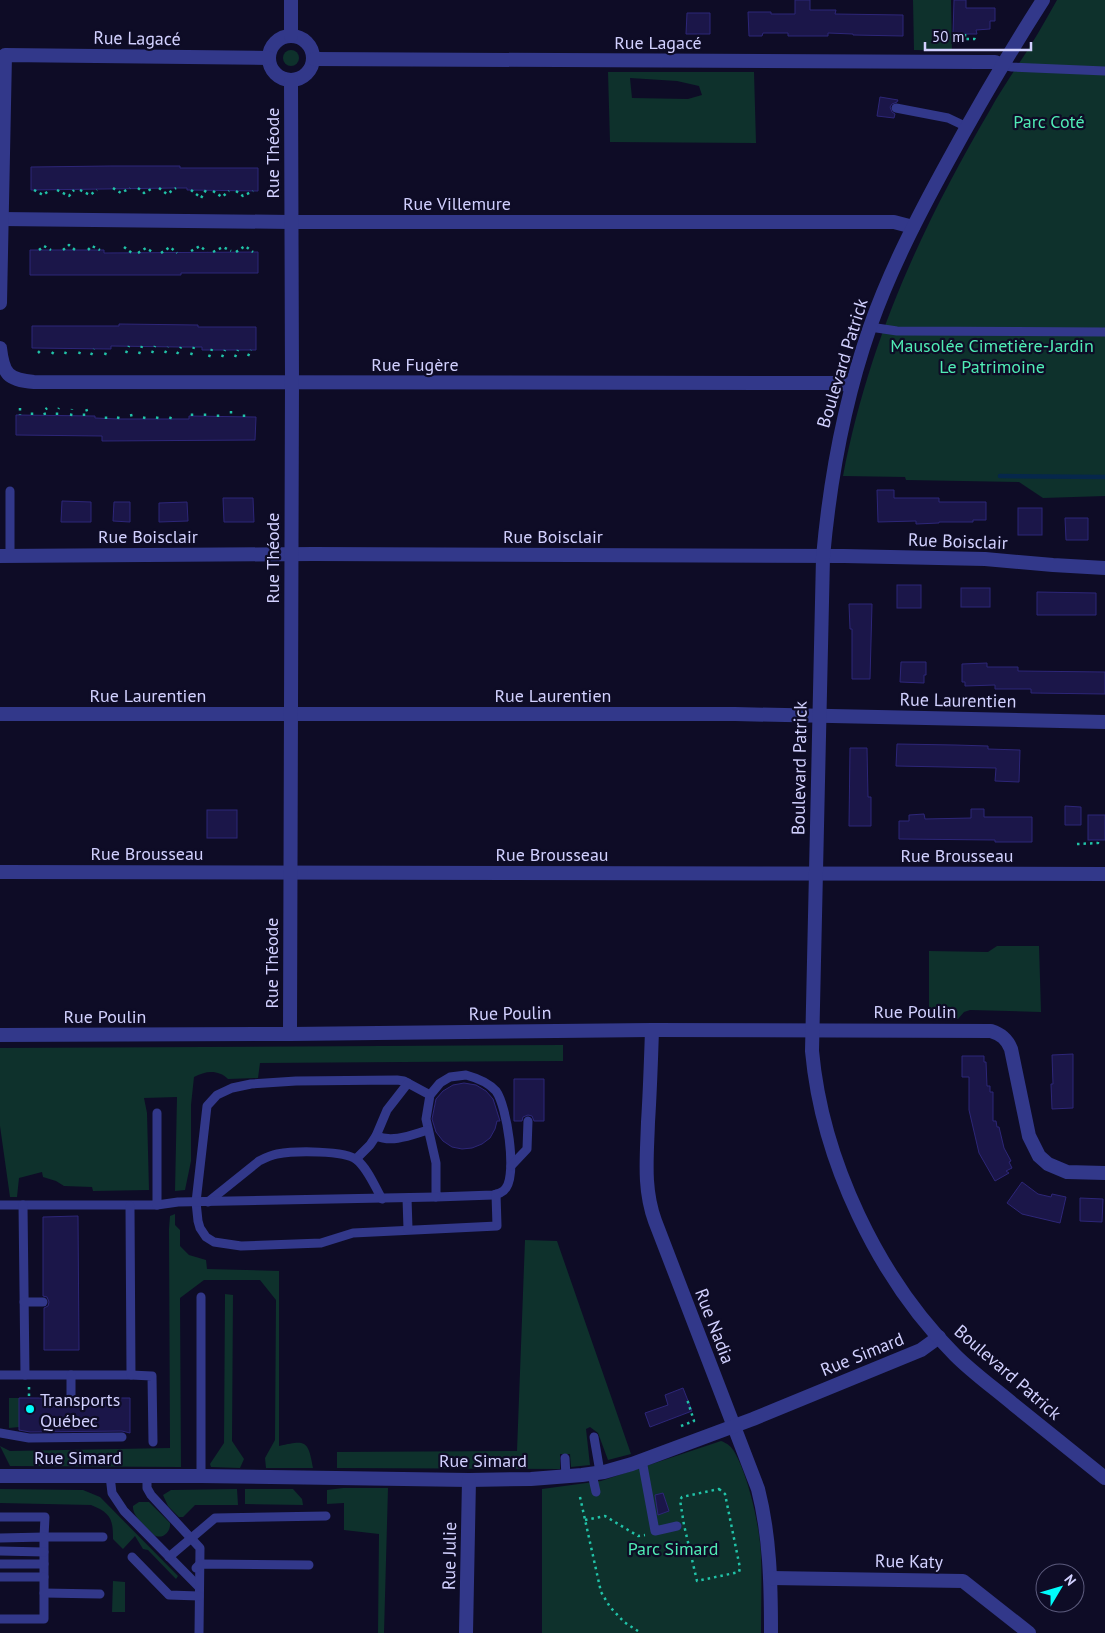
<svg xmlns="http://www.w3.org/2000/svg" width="1105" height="1633" font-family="'PT Sans',sans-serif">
<rect width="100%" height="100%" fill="#0e0c26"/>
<g fill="#0e312c" fill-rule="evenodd">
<polygon points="913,0 951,0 952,51 914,50"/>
<path d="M1057,0H1105V496L1043,498L1019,482L906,480L905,477L843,476C869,341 921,228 990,110C998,95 1007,82 1016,68C1031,46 1044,23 1057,0Z"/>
<circle cx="291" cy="58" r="8"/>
<path d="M608,72H754L756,143L610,142ZM630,78L677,81L699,86L702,95L688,99L632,98Z"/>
<polygon points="997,946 1039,946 1041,1012 970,1010 964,1012 958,1019 929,1020 929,951 988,952"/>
<path d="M563,1045V1061L260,1063L258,1078L228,1079C218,1069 205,1071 194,1077L191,1105V1161L185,1190L175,1191L177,1097L144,1098L147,1113L149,1190L93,1191L92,1187L64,1186L56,1181L43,1177L42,1172L19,1178L17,1197H10L0,1126V1048Z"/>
<path d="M175,1214V1225L180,1230V1246L189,1255L206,1260L207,1269L279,1271V1446C306,1440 308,1440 313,1468H266L265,1458L275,1440L276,1300L260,1280H204L180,1298L181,1467L10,1466L0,1446L10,1451L170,1448L169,1229L170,1216Z"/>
<polygon points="525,1240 557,1241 631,1454 608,1460 598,1433 590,1427 586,1429 590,1465 571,1467 570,1454 560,1454 560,1469 337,1468 337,1452 517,1451"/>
<polygon points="225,1294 233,1295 232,1441 244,1459 240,1468 211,1467 210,1464 224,1443"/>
<polygon points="9,1398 19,1398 19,1427 9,1428"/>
<path d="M721,1441C727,1443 732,1447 735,1453C749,1478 760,1527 761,1556C762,1582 761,1607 761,1633H542V1489L601,1481Z"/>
<polygon points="343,1488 388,1488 384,1633 378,1633 379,1534 344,1530 344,1503 327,1504 327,1490"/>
<path d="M0,1489L83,1490L100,1497L178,1576L176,1579L148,1550L143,1549L135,1536L123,1549L113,1539C113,1519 111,1513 91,1505L0,1503Z"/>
<polygon points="237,1489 238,1505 195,1505 183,1517 179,1517 168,1506 163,1495 171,1490"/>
<polygon points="245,1489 293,1489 302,1499 303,1505 245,1504"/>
<path d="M139,1502H149L170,1523C171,1532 162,1540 154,1535C147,1527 132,1517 133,1506Z"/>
<polygon points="113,1581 125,1582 125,1612 112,1612"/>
</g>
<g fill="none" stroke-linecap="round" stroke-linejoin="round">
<polyline stroke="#06274b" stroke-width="4.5" points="1000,476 1105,477"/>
</g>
<g fill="#1b1649" stroke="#2d2678">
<polygon points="795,0 810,0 810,10 836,10 835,14 903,15 903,36 853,35 853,34 828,33 828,36 788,36 788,33 763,33 762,36 749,36 748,12 771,12 771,14 795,14"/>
<polygon points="954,0 966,0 966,8 995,8 995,21 990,21 990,29 976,30 977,34 953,34"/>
<polygon points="687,13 710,13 710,34 686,34"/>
<polygon points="880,97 898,100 897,102 892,104 890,107 892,112 895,114 894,118 877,116"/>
<polygon points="111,166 180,166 180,168 258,168 258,191 187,190 187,188 176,188 31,190 31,167"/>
<polygon points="30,250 104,250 104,253 258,252 258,273 181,273 181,275 30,275"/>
<polygon points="119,324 198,325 198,327 256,327 256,350 202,350 202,347 181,347 111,346 111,349 32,348 32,326 119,326"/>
<polygon points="16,415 95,416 95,418 118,419 189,419 189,416 256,417 255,440 102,441 102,436 16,435"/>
<polygon points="877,490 894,490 894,498 939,498 939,502 986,502 986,520 973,520 973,522 939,522 939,523 916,524 916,521 878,522"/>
<polygon points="223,498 253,498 254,522 224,522"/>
<polygon points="62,501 91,502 91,522 61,522"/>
<polygon points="114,502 130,502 130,522 113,521"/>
<polygon points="187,502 188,521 159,522 159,503"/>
<rect x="1018" y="508" width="24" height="27"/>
<polygon points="1065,518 1088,518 1088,540 1066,540"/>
<rect x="897" y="585" width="24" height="23"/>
<rect x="961" y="588" width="29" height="19"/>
<polygon points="1037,592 1096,593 1096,615 1037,615"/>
<polygon points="849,604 872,604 870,679 852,679 852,629 850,629"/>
<polygon points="901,662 926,662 926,675 924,675 924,683 900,682"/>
<polygon points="987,663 987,667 1018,667 1018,671 1105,672 1105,694 1031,693 1031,689 995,689 995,685 965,686 965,682 962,682 962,664"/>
<polygon points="897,744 955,745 988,746 988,749 1020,750 1019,782 995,781 996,768 896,766"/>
<polygon points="850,748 867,748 868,797 871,797 871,826 849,826"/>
<polygon points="1065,806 1081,807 1081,825 1065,825"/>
<polygon points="971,809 984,809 984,817 1032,817 1032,842 995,842 995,840 899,839 899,821 909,821 909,815 924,814 925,819 971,818"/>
<rect x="207" y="810" width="30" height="28"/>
<rect x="1088" y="815" width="17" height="25"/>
<polygon points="1073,1054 1073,1108 1052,1109 1051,1084 1053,1084 1052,1055"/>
<polygon points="962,1056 984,1056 984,1062 986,1062 987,1086 990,1086 990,1092 993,1092 993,1121 996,1121 997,1127 999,1127 1004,1148 1011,1161 1009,1162 1012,1168 1006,1171 1009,1173 995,1181 979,1153 969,1110 969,1077 962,1077"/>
<polygon points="514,1079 544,1079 544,1121 534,1121 532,1116 528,1115 523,1117 522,1121 514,1121"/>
<polygon points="464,1083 476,1085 486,1091 493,1099 500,1121 497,1121 495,1129 490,1138 482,1144 472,1148 462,1149 452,1147 443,1141 436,1132 432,1119 436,1099 443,1091 453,1085"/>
<polygon points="1022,1182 1038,1194 1051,1197 1052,1194 1066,1197 1060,1223 1022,1214 1007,1203"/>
<polygon points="1080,1198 1103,1199 1102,1222 1080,1221"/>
<polygon points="78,1216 79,1350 44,1350 44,1308 48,1306 49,1302 47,1297 43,1296 43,1217"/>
<polygon points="683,1388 692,1411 650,1427 645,1413 668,1405 665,1395"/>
<polygon points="19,1398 65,1398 66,1402 71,1404 75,1403 77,1398 130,1398 130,1433 122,1431 30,1432 19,1430"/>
<polygon points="663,1493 669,1511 658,1515 655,1495"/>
</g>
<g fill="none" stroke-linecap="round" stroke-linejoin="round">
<g stroke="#21c3a8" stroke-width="2.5" stroke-dasharray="2.5 4" stroke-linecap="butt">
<polyline points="965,34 965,39 975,39 979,41"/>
<polyline points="113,188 121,193 130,188"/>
<polyline points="138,188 144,193 153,188"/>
<polyline points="159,188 167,194 176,188"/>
<polyline points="34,190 43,195 50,190"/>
<polyline points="57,190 69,196 74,190"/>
<polyline points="80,190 90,195 97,190"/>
<polyline points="191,190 201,198 206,190"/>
<polyline points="213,191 222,197 229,191"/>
<polyline points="236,191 243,196 253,191"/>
<polyline points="124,247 132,253"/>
<polyline points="39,250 44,246 51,250"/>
<polyline points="63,250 69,245 75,250"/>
<polyline points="88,250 92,246 100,250"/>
<polyline points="191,251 200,246 207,252"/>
<polyline points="213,252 223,247 231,251"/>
<polyline points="236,252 245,246 253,252"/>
<polyline points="138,253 146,248 154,253"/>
<polyline points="161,253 170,247 177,253"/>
<polyline points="38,353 42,349"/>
<polyline points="126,353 129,346"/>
<polyline points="152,353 155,346"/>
<polyline points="165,353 168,347"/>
<polyline points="52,354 55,349"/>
<polyline points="65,354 67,349"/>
<polyline points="79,354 81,349"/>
<polyline points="139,354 142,346"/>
<polyline points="177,354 181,347"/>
<polyline points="91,355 94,349"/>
<polyline points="105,355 107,349"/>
<polyline points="191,355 194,347"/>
<polyline points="248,356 251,350"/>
<polyline points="209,357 212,349"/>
<polyline points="222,357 225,350"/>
<polyline points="235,357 238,350"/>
<polyline points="20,408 20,415"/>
<polyline points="231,411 231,417"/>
<polyline points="131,414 132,419"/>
<polyline points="32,415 32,410 33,409"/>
<polyline points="45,415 44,411 47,408"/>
<polyline points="57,415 57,411 59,408"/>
<polyline points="71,416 72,409"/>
<polyline points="84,416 84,411 91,409"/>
<polyline points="192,416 192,411"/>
<polyline points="205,416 205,411"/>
<polyline points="218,417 218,411"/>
<polyline points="244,417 244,411"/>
<polyline points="106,419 106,413"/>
<polyline points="118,419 119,413"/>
<polyline points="144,419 145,413"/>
<polyline points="157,419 158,413"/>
<polyline points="170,419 172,414"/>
<polyline points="1077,844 1098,843 1098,840"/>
<polyline points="29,1387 29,1398"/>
<polyline points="681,1426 694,1421 687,1399"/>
<polygon points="719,1489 725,1494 740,1568 739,1572 697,1581 684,1525 680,1500 682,1497"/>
<polyline points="580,1497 601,1592 610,1607 624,1622 641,1633"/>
<polyline points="585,1520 605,1516 638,1536 645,1535"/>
</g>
<g stroke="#32388a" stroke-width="9">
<polyline points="1002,65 1012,67 1105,71"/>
<polyline points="896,108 948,118 967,127"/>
<polyline points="870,327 897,331 1105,332"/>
<polyline points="10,556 10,491"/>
<path d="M466,1075C477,1078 488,1082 496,1091C507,1106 517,1173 506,1188C503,1193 498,1194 493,1195L436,1197V1163L426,1119L430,1095L440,1083L450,1077Z"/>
<polyline points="430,1095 404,1081 397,1080 296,1081 251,1084 232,1088 217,1095 207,1106 196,1202 198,1221 200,1228 206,1237 214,1242 241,1246 321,1243 353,1233 497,1226 496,1194"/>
<path d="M376,1136C393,1143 411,1135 428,1130"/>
<polyline points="356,1159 370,1145 376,1136 387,1110 408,1083"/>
<polyline points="511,1166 527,1149 528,1121"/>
<polyline points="407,1198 408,1229"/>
<path d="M208,1202L259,1161C265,1158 271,1155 277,1154C294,1151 345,1150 357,1160C368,1169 375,1187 382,1199"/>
<polyline points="0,1205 157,1205 178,1202 436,1197"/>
<polyline points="23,1205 25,1375"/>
<polyline points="157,1205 157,1113"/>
<polyline points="24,1302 43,1302"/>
<polyline points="0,1375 131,1375 130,1206"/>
<polyline points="131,1375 152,1376 153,1442"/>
<polyline points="71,1398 71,1375"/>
<polyline points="0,1433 29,1438 122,1437"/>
<polyline points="594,1437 600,1472"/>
<polyline points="565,1458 566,1477"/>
<polyline points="642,1460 655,1531 677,1526"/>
<polyline points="592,1474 596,1492"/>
<polyline points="110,1476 112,1493 124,1511 199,1587"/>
<polyline points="147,1476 147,1488 151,1495 200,1548 199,1633"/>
<polyline points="201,1476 201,1297"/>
<polyline points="0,1517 45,1517 44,1537 103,1537"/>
<polyline points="0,1538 44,1537 44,1577 0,1577"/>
<polyline points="0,1551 44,1552"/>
<polyline points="132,1557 169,1595 199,1596"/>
<polyline points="169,1557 215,1518 326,1516"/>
<polyline points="0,1564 44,1564"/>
<polyline points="196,1568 200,1564 309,1565"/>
<polyline points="44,1593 100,1594"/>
<polyline points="0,1619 44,1619 44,1577"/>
</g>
<g stroke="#32388a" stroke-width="14">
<circle cx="291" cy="58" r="22"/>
<polyline points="291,36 291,0"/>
<polyline points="314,59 980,62 995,62 1002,65"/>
<polyline points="1,219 291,222 894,222 913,227"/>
<polyline points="0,303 5,55 269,58"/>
<path d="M0,348C3,374 8,380 34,382L832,383L852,385"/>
<polyline points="0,556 313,554 844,556 985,559 1053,565 1105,568"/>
<polyline points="0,714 735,714 1105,722"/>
<polyline points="0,872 1105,874"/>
<path d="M652,1030C651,1061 650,1092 648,1122C647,1157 643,1188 655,1221L758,1489C770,1536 771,1584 771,1633"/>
<polyline points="290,1034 292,382 291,81"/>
<path d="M0,1035L290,1034L652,1030L991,1031C1001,1034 1007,1039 1011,1049L1029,1136L1039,1156L1048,1164L1067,1172L1105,1173"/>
<polyline points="0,1476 201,1476 469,1480 531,1479 582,1475 604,1472 632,1464 753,1419 921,1350 939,1337"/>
<polyline points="771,1578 963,1581 1029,1633"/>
<polyline points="466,1633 469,1480"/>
</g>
<path stroke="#32388a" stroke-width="14" d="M1043,0C1009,53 977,108 947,163C918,216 890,270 870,327C844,402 830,478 823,557L812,1051C822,1160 878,1278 955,1355C973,1373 994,1388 1013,1404C1044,1429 1074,1453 1105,1478"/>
</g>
<circle fill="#00fcfb" stroke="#0e0c26" stroke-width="2" cx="30" cy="1409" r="5"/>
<g text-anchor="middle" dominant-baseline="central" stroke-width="4.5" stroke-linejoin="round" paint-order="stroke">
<g font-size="18" fill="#d2d1ff" stroke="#0e0c26">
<text transform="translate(137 38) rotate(1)">Rue Lagacé</text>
<text x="658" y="42">Rue Lagacé</text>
<text transform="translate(272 153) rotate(-90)">Rue Théode</text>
<text x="457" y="203">Rue Villemure</text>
<text transform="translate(842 363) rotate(-73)">Boulevard Patrick</text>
<text x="415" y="364">Rue Fugère</text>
<text x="148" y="536">Rue Boisclair</text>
<text x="553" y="536">Rue Boisclair</text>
<text transform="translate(958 541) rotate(2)">Rue Boisclair</text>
<text transform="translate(272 558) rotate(-90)">Rue Théode</text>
<text x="148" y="695">Rue Laurentien</text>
<text x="553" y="695">Rue Laurentien</text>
<text transform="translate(958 700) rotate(1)">Rue Laurentien</text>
<text transform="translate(799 768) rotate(-89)">Boulevard Patrick</text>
<text x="147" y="853">Rue Brousseau</text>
<text x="552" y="854">Rue Brousseau</text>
<text x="957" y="855">Rue Brousseau</text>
<text transform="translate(271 963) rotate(-90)">Rue Théode</text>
<text x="915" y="1011">Rue Poulin</text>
<text transform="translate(510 1013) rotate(-1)">Rue Poulin</text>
<text x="105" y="1016">Rue Poulin</text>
<text transform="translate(715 1326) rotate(69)">Rue Nadia</text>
<text transform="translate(862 1354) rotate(-22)">Rue Simard</text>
<text transform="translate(1008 1372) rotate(41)">Boulevard Patrick</text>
<text x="78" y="1457">Rue Simard</text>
<text x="483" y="1460">Rue Simard</text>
<text transform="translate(449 1556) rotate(-89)">Rue Julie</text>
<text transform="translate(909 1561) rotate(1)">Rue Katy</text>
</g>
<g font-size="18" fill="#50ecb5" stroke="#0e0c26">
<text x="1049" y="121">Parc Coté</text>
<text x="992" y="345">Mausolée Cimetière-Jardin<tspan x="992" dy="21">Le Patrimoine</tspan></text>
<text x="673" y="1548">Parc Simard</text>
</g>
<g font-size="18" fill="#d2d1ff" stroke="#0e0c26" text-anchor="start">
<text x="40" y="1399">Transports<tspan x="40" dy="21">Québec</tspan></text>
</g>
</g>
<g transform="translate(1060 1588) rotate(52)"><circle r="24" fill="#0e0c26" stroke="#5c5b7d"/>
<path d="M0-4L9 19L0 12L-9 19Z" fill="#00fcfb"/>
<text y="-8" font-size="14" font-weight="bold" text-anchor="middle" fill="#d2d1ff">N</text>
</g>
<path d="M925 42v8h106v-8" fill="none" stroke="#d2d1ff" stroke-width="2.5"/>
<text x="932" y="42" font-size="15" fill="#d2d1ff" stroke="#0e0c26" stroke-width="4" paint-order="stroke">50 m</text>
</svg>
